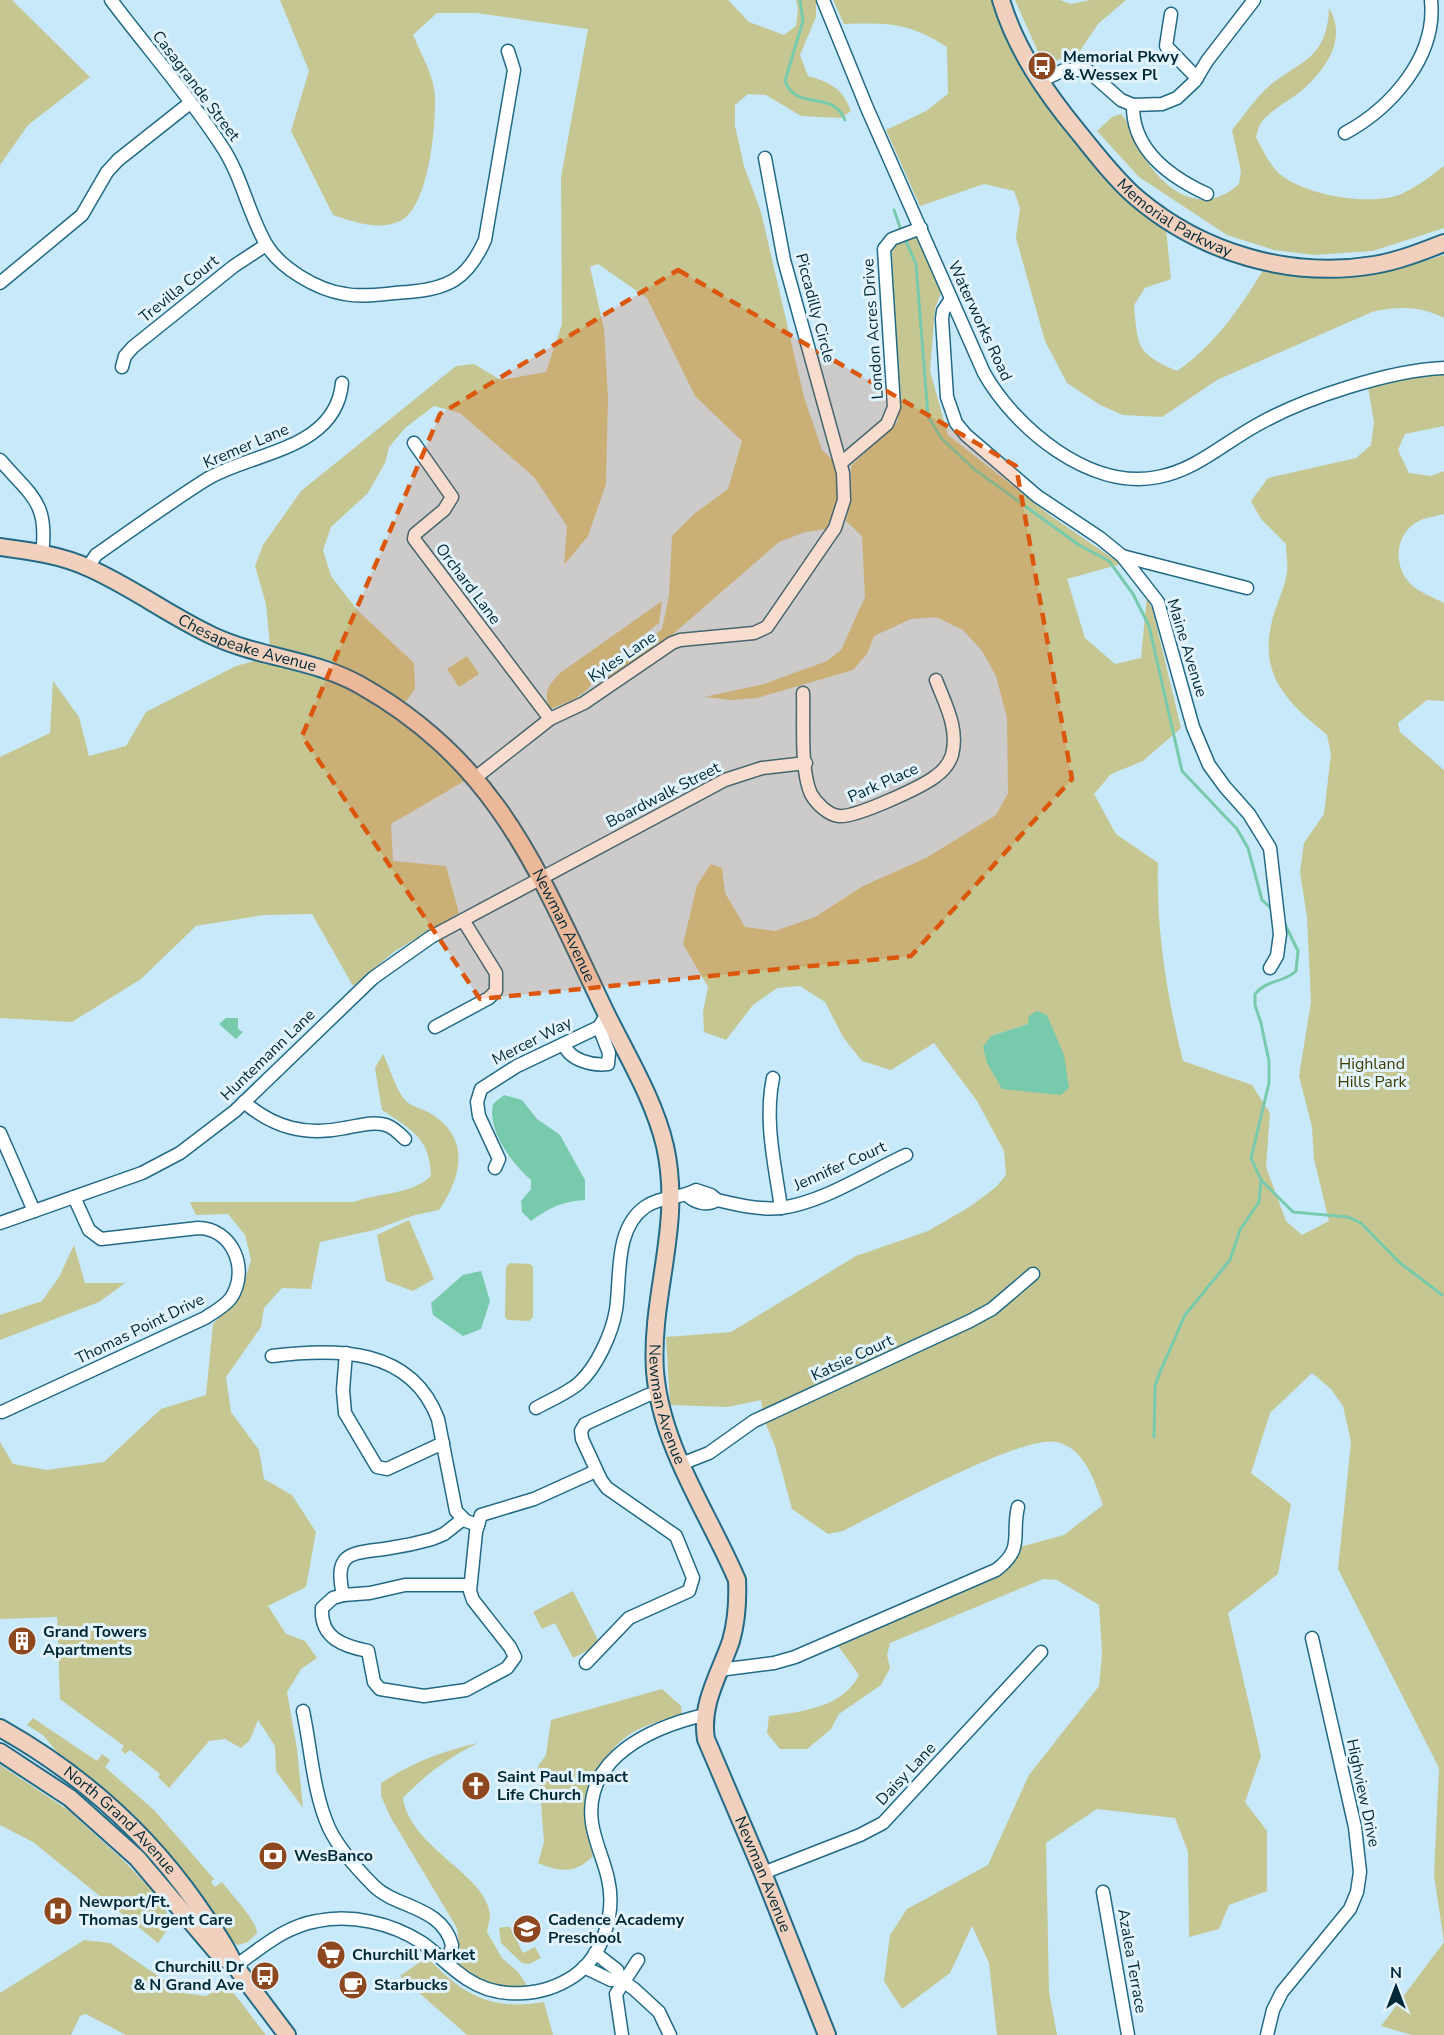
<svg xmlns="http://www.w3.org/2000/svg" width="1444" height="2035" font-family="'Nunito Sans',sans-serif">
<rect width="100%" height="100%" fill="#c8e9f9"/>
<g fill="#c6c692" fill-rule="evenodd">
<polygon points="0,0 12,0 90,77 28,125 0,165"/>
<path d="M280,0H728L749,22L784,35L796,26L798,8L796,0H816V17L800,55L808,76C830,82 843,89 851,111L841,118L801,116L766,95L748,94L735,105V126L744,166L761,212L804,397L822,450L832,459L837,475L839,500L826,529L805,532L779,542L672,635L608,679L605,678L662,629L669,596L672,536L694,514L728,489L742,441L695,396L647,298L598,264L590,267L604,329L608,397L606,484L588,536L564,565L567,526L534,477L460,413L434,406L405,428L389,447L385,463L368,493L331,527L323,550L331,576L358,611L414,663L415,689L404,704C362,676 319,659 270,646L266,604L255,566L263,545L301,491L456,366L474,364L501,380L546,372L562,324L561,177L588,29L476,13H437L413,35C421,54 434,76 435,96C436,125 429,208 400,221C378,231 355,222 333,215L291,131L309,71Z"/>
<path d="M833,0H991L1023,69L1090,157L1166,228L1171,279L1145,288L1134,305C1138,347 1136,353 1177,371C1213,347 1241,307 1263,270C1280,272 1297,275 1314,277C1357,281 1403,268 1444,255V318C1421,306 1397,306 1372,312L1217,380L1162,417L1123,415L1100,405L1067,383L1045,341L1016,238L1020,208L1014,191L984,184L920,206L886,130L926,111L948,94L947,47C907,22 889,23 844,24Z"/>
<polygon points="1015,0 1060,0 1071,4 1090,0 1126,0 1098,24 1078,54 1047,63 1039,54"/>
<path d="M1329,8C1348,39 1325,71 1300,92C1288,101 1273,109 1263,120C1259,125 1257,132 1256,137C1262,148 1267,160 1275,169C1296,195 1372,207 1401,194C1417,187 1431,176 1444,166V228L1373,251L1314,255L1274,250L1227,235L1139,177L1097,131L1112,117L1121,114C1133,128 1137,148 1148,163C1172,197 1206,214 1239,184L1241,171L1232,130C1242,118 1251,104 1262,93C1293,61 1327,65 1329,8Z"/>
<path d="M915,236L923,244L941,293L935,308L930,371L948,435L1051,516L1121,564L1067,579L1085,638L1115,664L1141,658L1147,595L1154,615L1181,728L1143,761L1111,774L1094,794L1116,834L1158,863C1156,929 1167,997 1183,1061L1252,1085L1270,1113L1266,1167L1286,1221L1302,1235L1329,1221L1314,1159L1312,1127L1299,1076L1311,1002L1307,917L1300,872L1304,843L1324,814L1331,754L1327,735C1287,702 1257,675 1273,617C1277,603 1285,587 1287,572C1288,563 1286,553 1286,544L1261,519L1251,501L1268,478L1356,458L1371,445L1374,422L1368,387L1427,375L1444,374V426L1405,434L1398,450L1409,473L1431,476L1444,471V514C1437,516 1428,517 1421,520C1393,532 1392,570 1414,587C1423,594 1435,598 1444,603V701L1427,700L1398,723L1400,732L1444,770V2035H1412L1381,2026L1444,1942L1434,1875L1439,1768L1338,1569L1351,1442L1343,1406L1331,1389L1312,1373L1270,1413L1251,1473L1291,1504L1278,1574L1228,1613L1261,1756L1245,1802L1267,1831V1891L1229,1905L1219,1929L1189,1937L1188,1852L1175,1818L1097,1809L1046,1843L1049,1992L1057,2035H997L989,1963L972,1926L950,1973L902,2009L884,1981L890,1935L907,1909L988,1865L1029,1775L1099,1686L1102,1653L1099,1605L1057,1580L1043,1579L890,1643L887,1655L890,1668L881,1685L839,1714L831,1729L807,1749H780L767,1733L769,1716C801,1712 844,1707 859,1675L836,1643L1006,1568L1015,1559L1020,1547L1064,1535L1103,1505C1094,1480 1085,1449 1057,1442C1021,1434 881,1512 843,1531L828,1534L792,1509L775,1446L765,1422L761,1400L728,1407L670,1405L666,1337L731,1332L856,1256L928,1231L971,1206L996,1187L1006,1175L1004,1151L977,1101L934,1043L891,1070L862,1061L843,1037L825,1002L800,986L777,988L753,1005L726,1040L704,1032L703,1012L708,987L683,944L697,885L711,864L722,868L725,893L745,927L775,931L815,917L863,886L926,858L996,815L1008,793L1007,718L996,676L982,651L963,630L936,617L911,619L874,636L867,654L853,670L757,698L732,700L704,697L764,684L827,661L841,650L865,597L862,536L846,521L851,499V466L898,421L892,250L894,244ZM1028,1024L1061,1095L991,1036Z"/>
<path d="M662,601L659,623L606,665L587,690L573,700L550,709C543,692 548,686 560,673Z"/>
<polygon points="467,656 479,674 459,687 447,669"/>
<path d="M262,659C351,681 404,714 468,779L391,824L393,861L446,866L459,913L395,951L353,986L312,914L264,915L196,926L141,979L72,1022L0,1018V757L50,733L53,681L79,717L89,756L126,746L146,712L236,666Z"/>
<path d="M383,1054C390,1068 395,1088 405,1100C411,1107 425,1109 433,1115C471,1140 461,1178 439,1210L415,1215L374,1230L320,1242L311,1289L282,1288L264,1308L261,1327L226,1377L231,1412L259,1450L264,1479L292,1495L316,1532L306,1587L268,1606L286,1634L305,1641L317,1658L301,1669L287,1692L297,1749L303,1808L276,1771L275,1746L258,1720L250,1740L241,1748L225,1739L209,1741L169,1788L158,1777L160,1774L130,1750L125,1754L121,1750L124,1746L60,1699L57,1617L0,1619V1442L13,1464L47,1470L104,1462L161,1409L206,1395L213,1324L240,1296L251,1260L245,1235L228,1214L196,1215L190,1202H354C380,1192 411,1195 431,1176C430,1138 412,1130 382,1110L375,1068Z"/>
<polygon points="409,1220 434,1279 413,1291 386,1281 377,1235"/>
<polygon points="74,1245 85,1283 125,1283 99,1302 0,1340 0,1315 42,1301 59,1277"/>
<polygon points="510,1263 530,1264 533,1267 533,1317 529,1321 508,1320 505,1317 506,1267"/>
<polygon points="573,1591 600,1644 573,1658 555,1623 542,1629 533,1612"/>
<path d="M662,1689L681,1706L682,1714C661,1721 637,1726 620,1742C588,1770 579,1816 593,1856C576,1874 560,1872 538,1863L544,1842L538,1766L546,1755L551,1720Z"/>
<path d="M33,1718L97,1761L102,1754L110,1760L105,1767L155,1811L214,1879L211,1882L215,1887L222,1882C231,1894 257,1921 257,1933L248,1942L238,1945L233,1942L166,1850L132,1813L57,1752L43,1735L27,1725Z"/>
<path d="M478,1743C449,1757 425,1775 403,1798C411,1849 485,1873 490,1914C490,1919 488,1926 487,1932L502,1958L518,1972L528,1987C505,1988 476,1984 459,1965L460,1952L457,1928L391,1818L381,1796V1783C414,1762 440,1752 478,1743Z"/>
<polygon points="0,1765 68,1810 122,1859 164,1903 170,1926 158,1943 33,1842 0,1825"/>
<polygon points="503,1927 510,1927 523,1953 535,1947 541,1958 529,1964 522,1963 501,1943 499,1928"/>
<polygon points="84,1940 110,1943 183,1993 206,1996 224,1986 229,1987 266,2035 126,2035 86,2014 80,2016 71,2035 0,2035 0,1993"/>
<path d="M427,1957C463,1995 490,2011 544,2002L553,2035H467L400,1976Z"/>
</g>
<g fill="#77caab">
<polygon points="1037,1011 1047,1015 1064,1055 1069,1088 1061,1095 1002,1089 987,1063 983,1047 991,1036 1028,1024 1029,1016"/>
<polygon points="226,1018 238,1018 238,1029 243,1032 236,1039 219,1024"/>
<path d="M504,1095L522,1100L537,1119L560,1135L585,1180V1200C563,1201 548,1208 531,1221L522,1212L521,1201L531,1189V1180C512,1163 487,1131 493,1104Z"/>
<polygon points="481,1271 490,1301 481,1329 463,1336 433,1315 431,1303 463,1275"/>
</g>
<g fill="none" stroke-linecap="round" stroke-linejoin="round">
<g stroke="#77caab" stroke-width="3">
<path d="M800,0L803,21L785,81C797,112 832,89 845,120"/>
<polyline points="894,210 902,233"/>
<polyline points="905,239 916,264 928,416 941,438 974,469 1079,545 1109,561 1133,594 1149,626 1182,771 1237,829 1248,848 1262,900 1272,909"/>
<path d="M1283,920L1298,951L1296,971C1282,984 1269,978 1255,994V1005L1261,1023L1269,1061V1083L1251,1158L1261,1180L1293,1212L1348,1217L1361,1223L1399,1262L1442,1295"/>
<polyline points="1154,1437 1155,1386 1160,1372 1185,1315 1230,1260 1240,1230 1259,1202 1261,1181"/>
</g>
<g stroke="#226a85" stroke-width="15">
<g id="street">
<path d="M111,0C147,48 188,94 221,145C242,176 248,213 266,244C280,268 317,290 345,294C365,298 388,293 408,292C449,289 468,278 485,240L514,70L508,51"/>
<path d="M823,0L867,108L984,373C1015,428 1090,491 1158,477C1196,470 1224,443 1257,425C1304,398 1391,370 1444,368"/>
<polyline points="1171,14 1166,46 1197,78"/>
<polyline points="1040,81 1064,70 1087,70 1121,100 1133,105 1162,104 1177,98 1195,81 1207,61 1254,0"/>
<path d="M1133,105C1132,150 1170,177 1207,194"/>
<path d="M1345,133C1391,108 1437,57 1431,0"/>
<polyline points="0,283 82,215 107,172 118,160 190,103"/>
<polyline points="951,299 943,311 942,319 947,397 956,423 966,435 1037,496 1100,538 1122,556 1158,602 1193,727 1209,765 1225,787 1249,814 1270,848 1280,934 1277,956 1270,968"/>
<polyline points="122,367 125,356 133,347 234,266 266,245"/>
<polyline points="414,443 452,497 444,510 415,534 414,539 550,719"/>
<path d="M0,460C31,496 49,502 42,554"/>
<polyline points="841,463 887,424 894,407 884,249 892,239 921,228"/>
<polyline points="1122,556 1247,588"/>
<path d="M88,567L96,555C133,529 169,503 207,479C252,452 336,450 342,383"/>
<path d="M803,693C804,720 800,770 811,794C816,803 828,815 839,816C855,818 922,787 936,776C943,771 949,764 952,755C959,728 945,704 936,680"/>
<polyline points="475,778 550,719 584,703 672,643 680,640 754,633 767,627 835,528 844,500 843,473 784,260 765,158"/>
<polyline points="435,1027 489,998 496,991 496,973 463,920"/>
<path d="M564,1044C569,1060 592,1066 608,1064L609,1053L599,1027"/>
<path d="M773,1078C764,1121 775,1165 781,1208"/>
<path d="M244,1102C274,1128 306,1136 345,1128C358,1126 372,1121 386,1125C393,1127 400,1134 405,1139"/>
<polyline points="0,1133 34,1211"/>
<polyline points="495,1168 499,1159 479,1116 477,1102 481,1089 517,1066 599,1027 607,1014"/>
<path d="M687,1195C695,1203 707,1206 717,1200C738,1205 759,1210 781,1208C824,1202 867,1173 906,1155"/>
<polyline points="0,1223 142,1173 180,1153 235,1111 373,978 431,937 725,780 762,768 806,763"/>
<polyline points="346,1353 343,1390 345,1413 377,1467 387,1469 443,1443"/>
<path d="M272,1356C336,1348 411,1347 438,1419L456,1511L466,1521L478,1525"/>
<path d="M536,1408C550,1400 568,1393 579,1383C597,1367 612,1333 616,1310C621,1277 614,1229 645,1207C660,1196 680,1199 696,1190L711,1195L717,1200"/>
<path d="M2,1412L205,1318C214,1312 224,1307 231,1298C250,1269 232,1228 198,1228L101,1239L89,1230L74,1197"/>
<polyline points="681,1464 709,1453 754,1421 970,1321 992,1309 1033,1274"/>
<path d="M463,1519L444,1534L432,1539C418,1543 404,1546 390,1548C353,1554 333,1549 343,1595L370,1593L405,1585H469"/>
<path d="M343,1595L333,1598L322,1608C320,1638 343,1646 368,1651L374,1682L380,1689L424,1696L466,1690L507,1668L515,1657L510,1647L473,1600L470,1591L476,1532L481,1515L534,1499L596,1471"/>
<polyline points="586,1663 629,1618 689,1591 693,1578 676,1536 607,1488 601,1480 582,1439 581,1431 585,1424 648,1395 658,1393"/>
<path d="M719,1670L774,1663L795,1657L996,1570C1025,1548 1011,1536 1018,1507"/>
<path d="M303,1711C311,1748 313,1793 329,1828C339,1849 357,1869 374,1886C396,1908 442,1906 452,1945L448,1963"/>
<polyline points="763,1873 860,1835 883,1823 1041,1652"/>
<polyline points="1103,1892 1128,2035"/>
<polyline points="595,1953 617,1970 620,1979"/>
<path d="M235,1966C262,1948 283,1927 317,1921C352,1914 391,1923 421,1942C437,1953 450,1968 467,1979C498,2000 543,1997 574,1976C603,1956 616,1913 608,1879C604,1860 595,1843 592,1823C583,1757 653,1727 704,1715"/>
<polyline points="584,1967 611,1980 620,1979 634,1989 659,2012 670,2035"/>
<polyline points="622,2035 616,1994 638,1960"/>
<polyline points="1267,2035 1273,2010 1282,1992 1350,1909 1357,1892 1360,1872 1355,1827 1312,1638"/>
</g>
</g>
<g stroke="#226a85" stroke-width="20">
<g id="secondary">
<path id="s1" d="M1001,0C1016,50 1046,93 1079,133C1097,155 1115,179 1137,198C1202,253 1290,279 1374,265C1398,261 1421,252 1444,243"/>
<path id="s2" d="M0,547C30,551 61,555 89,568C132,587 170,616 213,636C260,658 314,659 360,685C500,764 539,874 605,1011C626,1054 654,1099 665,1146C683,1226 650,1294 655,1371C661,1447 708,1512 737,1580C738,1602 737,1620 731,1641C720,1673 700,1704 706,1739L763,1873L827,2035"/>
<path id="s3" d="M0,1728C80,1773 146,1831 198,1906C210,1924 223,1940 232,1960"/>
<polyline points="0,1752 70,1798 137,1858 216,1951 235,1966 287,2035"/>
</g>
</g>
<use href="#street" stroke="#fff" stroke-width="12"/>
<use href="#secondary" stroke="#f1d1bd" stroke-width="16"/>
</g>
<path fill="#dc570e" fill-opacity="0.2" stroke="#dc570e" stroke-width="4.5" stroke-dasharray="12 8" stroke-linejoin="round" d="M678,270L1016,466L1072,779L911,956L480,999L302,736L440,414Z"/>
<defs>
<g id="bus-disc" transform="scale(1.5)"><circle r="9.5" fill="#8e4820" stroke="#e3f3fb"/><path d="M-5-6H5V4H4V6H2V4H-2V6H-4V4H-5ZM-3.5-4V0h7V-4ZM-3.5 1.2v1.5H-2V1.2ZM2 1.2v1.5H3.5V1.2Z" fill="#fff"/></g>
<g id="building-disc" transform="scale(1.5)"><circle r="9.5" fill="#8e4820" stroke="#e3f3fb"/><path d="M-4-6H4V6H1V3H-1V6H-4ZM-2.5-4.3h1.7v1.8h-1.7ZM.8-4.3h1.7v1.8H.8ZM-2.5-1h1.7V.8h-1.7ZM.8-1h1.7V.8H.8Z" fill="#fff"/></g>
<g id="church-disc" transform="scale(1.5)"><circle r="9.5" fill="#8e4820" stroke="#e3f3fb"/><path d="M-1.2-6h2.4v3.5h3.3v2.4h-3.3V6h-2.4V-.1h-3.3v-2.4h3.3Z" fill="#fff"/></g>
<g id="bank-disc" transform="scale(1.5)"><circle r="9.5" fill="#8e4820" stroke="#e3f3fb"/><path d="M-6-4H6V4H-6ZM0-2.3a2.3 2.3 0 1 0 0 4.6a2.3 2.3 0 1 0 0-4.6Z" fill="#fff"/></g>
<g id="hospital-disc" transform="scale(1.5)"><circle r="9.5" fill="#8e4820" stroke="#e3f3fb"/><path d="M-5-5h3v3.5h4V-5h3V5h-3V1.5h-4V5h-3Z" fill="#fff"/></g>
<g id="school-disc" transform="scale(1.5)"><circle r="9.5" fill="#8e4820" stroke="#e3f3fb"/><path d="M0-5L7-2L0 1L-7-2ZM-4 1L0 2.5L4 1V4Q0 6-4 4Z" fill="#fff"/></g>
<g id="supermarket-disc" transform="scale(1.5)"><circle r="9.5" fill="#8e4820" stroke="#e3f3fb"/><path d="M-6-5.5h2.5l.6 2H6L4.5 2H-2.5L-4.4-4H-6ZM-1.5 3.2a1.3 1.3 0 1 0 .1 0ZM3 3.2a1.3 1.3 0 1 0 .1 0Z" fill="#fff"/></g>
<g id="cafe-disc" transform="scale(1.5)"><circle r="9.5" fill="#8e4820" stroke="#e3f3fb"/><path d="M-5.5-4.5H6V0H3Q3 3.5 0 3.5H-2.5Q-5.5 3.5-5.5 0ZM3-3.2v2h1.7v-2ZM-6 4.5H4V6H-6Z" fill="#fff"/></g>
</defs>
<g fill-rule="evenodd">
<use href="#bus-disc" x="1042" y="66"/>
<use href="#building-disc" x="22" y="1641"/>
<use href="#church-disc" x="476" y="1786"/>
<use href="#bank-disc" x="273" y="1856"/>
<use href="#hospital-disc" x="58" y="1911"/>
<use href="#school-disc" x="527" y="1929"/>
<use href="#supermarket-disc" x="331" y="1955"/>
<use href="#bus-disc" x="265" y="1976"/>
<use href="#cafe-disc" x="353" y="1985"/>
</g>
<g text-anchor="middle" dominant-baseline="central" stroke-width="6" stroke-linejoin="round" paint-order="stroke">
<g font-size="16" font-weight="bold" fill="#002836" stroke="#e3f3fb" text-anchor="start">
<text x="1063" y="57">Memorial Pkwy<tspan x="1063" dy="18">&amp; Wessex Pl</tspan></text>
<text x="43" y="1632">Grand Towers<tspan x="43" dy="18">Apartments</tspan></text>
<text x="497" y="1777">Saint Paul Impact<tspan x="497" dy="18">Life Church</tspan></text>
<text x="294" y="1856">WesBanco</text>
<text x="79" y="1902">Newport/Ft.<tspan x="79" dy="18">Thomas Urgent Care</tspan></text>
<text x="548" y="1920">Cadence Academy<tspan x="548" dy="18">Preschool</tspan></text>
<text x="352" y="1955">Churchill Market</text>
<text x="244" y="1967" text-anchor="end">Churchill Dr<tspan x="244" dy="18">&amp; N Grand Ave</tspan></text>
<text x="374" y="1985">Starbucks</text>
</g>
<g font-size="16" fill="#002836" stroke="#e3f3fb">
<text transform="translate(196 86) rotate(53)">Casagrande Street</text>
<text stroke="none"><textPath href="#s1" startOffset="285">Memorial Parkway</textPath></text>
<text transform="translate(179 289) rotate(-39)">Trevilla Court</text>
<text transform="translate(815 308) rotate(75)">Piccadilly Circle</text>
<text transform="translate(980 321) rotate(65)">Waterworks Road</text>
<text transform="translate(873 329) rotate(-94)">London Acres Drive</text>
<text transform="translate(246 446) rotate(-23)">Kremer Lane</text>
<text transform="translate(468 584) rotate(53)">Orchard Lane</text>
<text stroke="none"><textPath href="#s2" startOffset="268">Chesapeake Avenue</textPath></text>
<text transform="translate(1187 648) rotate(73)">Maine Avenue</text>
<text transform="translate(622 657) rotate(-34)">Kyles Lane</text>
<text transform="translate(883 783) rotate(-24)">Park Place</text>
<text transform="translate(663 795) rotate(-27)">Boardwalk Street</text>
<text stroke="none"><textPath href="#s2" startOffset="710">Newman Avenue</textPath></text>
<text transform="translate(532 1041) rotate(-27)">Mercer Way</text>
<text transform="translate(268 1055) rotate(-44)">Huntemann Lane</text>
<text transform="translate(840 1166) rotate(-24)">Jennifer Court</text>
<text transform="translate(140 1329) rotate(-26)">Thomas Point Drive</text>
<text transform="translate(852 1358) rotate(-25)">Katsie Court</text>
<text stroke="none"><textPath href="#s2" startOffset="1214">Newman Avenue</textPath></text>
<text transform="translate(906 1774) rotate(-47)">Daisy Lane</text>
<text transform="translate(1363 1793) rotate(78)">Highview Drive</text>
<text stroke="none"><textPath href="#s3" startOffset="152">North Grand Avenue</textPath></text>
<text stroke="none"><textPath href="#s2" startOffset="1716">Newman Avenue</textPath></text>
<text transform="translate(1132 1961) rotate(80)">Azalea Terrace</text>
</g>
<g font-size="16" fill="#3e3c00" stroke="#e3f3fb">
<text x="1372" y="1064">Highland<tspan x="1372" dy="18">Hills Park</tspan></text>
</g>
</g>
<g transform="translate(1396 1987)" stroke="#e3f3fb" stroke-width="4.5" paint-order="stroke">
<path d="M0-4.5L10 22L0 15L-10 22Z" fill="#002836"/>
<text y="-9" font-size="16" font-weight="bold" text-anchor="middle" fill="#002836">N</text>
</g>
</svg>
